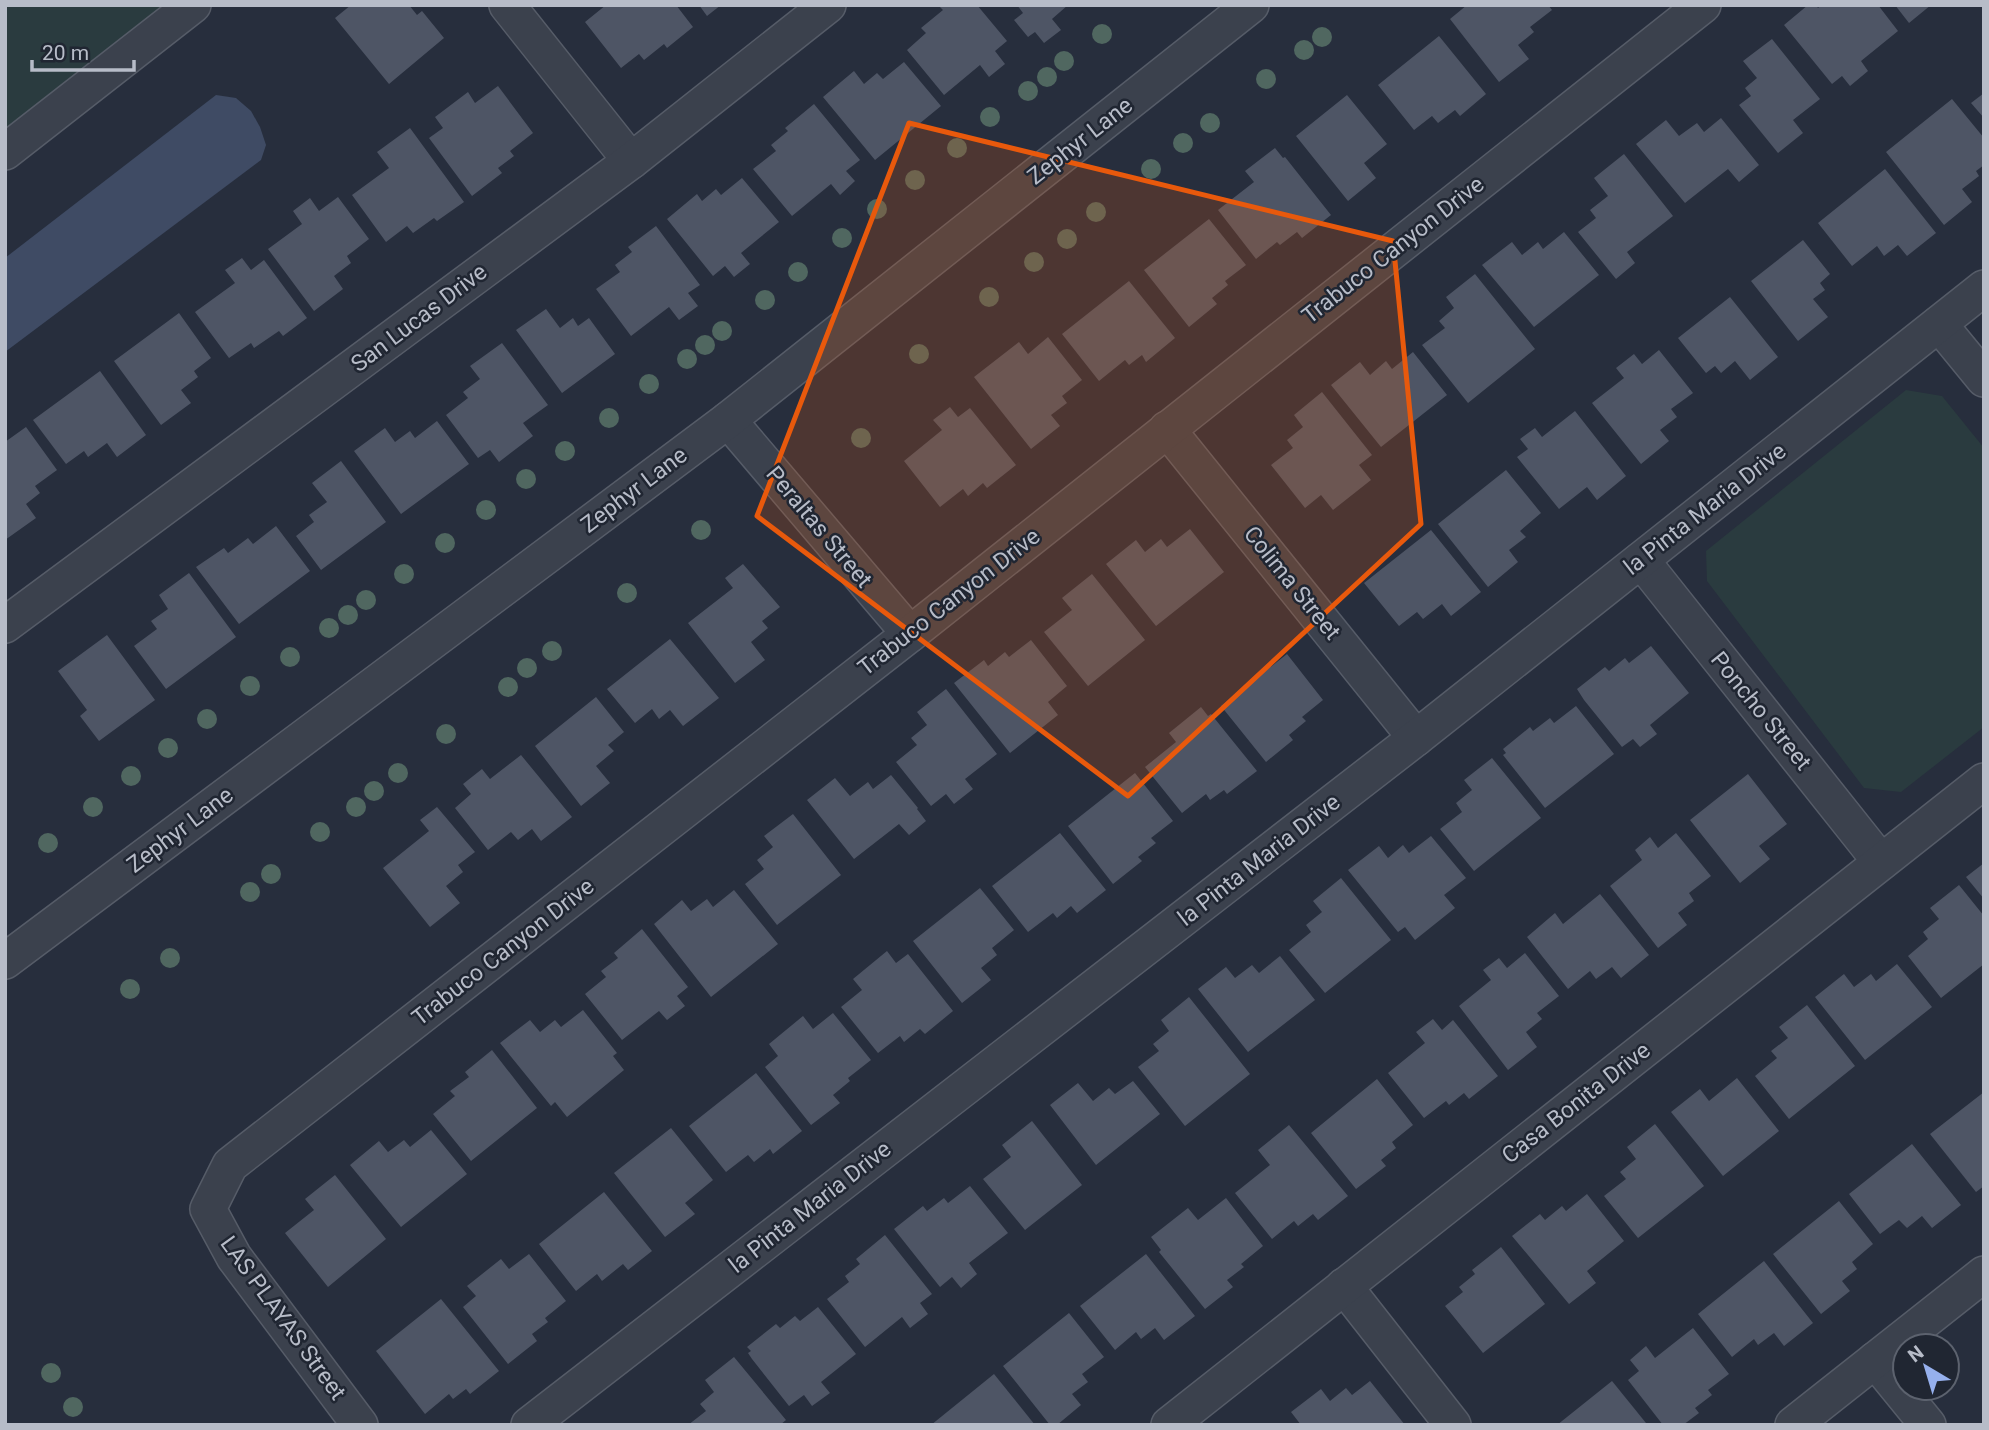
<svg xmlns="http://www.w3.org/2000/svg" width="1989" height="1430" font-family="Roboto,sans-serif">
<rect width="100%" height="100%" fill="#272e3d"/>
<g fill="#2a3b3f">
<polygon points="5,5 166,5 5,136"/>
<polygon points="1906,390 1942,396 1984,448 1984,727 1901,792 1864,788 1707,581 1706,551"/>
</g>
<polygon fill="#3f4b64" points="216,95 236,98 251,111 260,127 266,145 261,160 5,352 5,258"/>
<g fill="#4e5565">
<polygon points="351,5 409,5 417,15 422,11 444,38 389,84 335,18"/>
<polygon points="606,5 676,5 693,27 667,48 664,44 644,60 639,54 621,68 585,22"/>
<polygon points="699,5 721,5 707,16"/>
<polygon points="938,5 977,5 1007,41 995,51 1005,64 989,77 980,65 944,95 907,50 926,33 921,28 943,10"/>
<polygon points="1017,5 1068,5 1052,19 1061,30 1044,43 1035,32 1028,37 1014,20 1023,13"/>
<polygon points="1467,5 1548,5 1552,10 1530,27 1534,32 1518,45 1529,59 1499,82 1450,19"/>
<polygon points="1808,5 1816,5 1818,8 1821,5 1878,5 1898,31 1861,61 1868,71 1850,86 1842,76 1832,84 1784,25"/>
<polygon points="1895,5 1931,5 1909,23"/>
<polygon points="1439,36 1486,94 1460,116 1455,110 1438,123 1432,116 1414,130 1378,85"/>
<polygon points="1772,39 1820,99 1793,120 1803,133 1778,153 1739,105 1751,96 1745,88 1757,78 1743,61"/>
<polygon points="904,62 941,106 875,160 823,97 854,71 864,84 877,73 883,79"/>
<polygon points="498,86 533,133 510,151 514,156 498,168 502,173 472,196 429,138 443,128 435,117 468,92 475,103"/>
<polygon points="1984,93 1984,118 1971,103"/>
<polygon points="1347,95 1387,144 1364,163 1376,178 1348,201 1296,136"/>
<polygon points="1952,99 1984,138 1984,165 1976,171 1979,176 1962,189 1972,202 1944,225 1886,152"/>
<polygon points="814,104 860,160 846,171 855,181 840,195 831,184 792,216 753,169 776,151 771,145 788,131 785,128"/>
<polygon points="1721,118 1759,165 1739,182 1728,169 1685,203 1636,144 1666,120 1679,136 1697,123 1704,132"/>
<polygon points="410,128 464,202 437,221 434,218 413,233 407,226 386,242 352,195 389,168 377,152"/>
<polygon points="1275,148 1283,158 1285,157 1331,215 1302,238 1297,232 1280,245 1277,242 1256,259 1218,210 1254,182 1245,171"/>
<polygon points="1624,154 1673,216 1627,252 1635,263 1616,279 1578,232 1596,218 1590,210 1608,196 1594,178"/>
<polygon points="1885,169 1936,233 1907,256 1898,245 1884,256 1877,246 1852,266 1818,223"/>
<polygon points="742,178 779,222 741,253 750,264 734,277 725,266 713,276 667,219 697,194 702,201 716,189 721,195"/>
<polygon points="338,197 369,239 347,256 351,263 334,276 343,289 314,311 268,249 302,224 293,211 310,198 319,211"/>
<polygon points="1209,219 1246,265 1225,281 1228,285 1212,298 1217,304 1189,327 1144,270"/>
<polygon points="656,226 700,285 688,293 698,306 679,320 669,307 631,336 596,289 620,272 615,265 632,252 628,247"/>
<polygon points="1564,232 1599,275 1534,327 1482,265 1512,242 1522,255 1538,242 1543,249"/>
<polygon points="1803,240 1830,274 1820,283 1825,290 1813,299 1828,317 1798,341 1751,281"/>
<polygon points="242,258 251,270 264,260 307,318 283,336 279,331 254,348 251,343 229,358 195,312 235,283 225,270"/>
<polygon points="1475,274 1535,349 1468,403 1422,345 1445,328 1439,321 1454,308 1446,297"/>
<polygon points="1129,281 1175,338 1146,362 1142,355 1129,365 1125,360 1099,381 1062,334"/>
<polygon points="1730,297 1778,357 1750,380 1735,361 1721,373 1715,366 1706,373 1678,338"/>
<polygon points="546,309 560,328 573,318 578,326 589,318 615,354 562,393 516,330"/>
<polygon points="179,313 211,358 194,371 198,377 181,390 191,403 161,425 114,361"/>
<polygon points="1048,337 1082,380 1062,396 1067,403 1051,415 1060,426 1031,449 974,377 1019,342 1028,354"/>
<polygon points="502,343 548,405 523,423 533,436 499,462 490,450 478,458 446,415 468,398 463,392 480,379 470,366"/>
<polygon points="1659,350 1693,393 1671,409 1677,417 1660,430 1669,441 1641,464 1592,403 1624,378 1616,368 1634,354 1642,364"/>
<polygon points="1413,352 1447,395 1381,447 1331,385 1360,362 1370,375 1386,361 1392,369"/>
<polygon points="100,371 146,435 117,457 107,443 88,457 84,451 66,464 33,420"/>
<polygon points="1322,392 1372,455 1359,465 1371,480 1333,510 1321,495 1305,508 1271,465 1293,448 1287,440 1303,427 1294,415"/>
<polygon points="950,407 958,417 970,408 1016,465 987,488 983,483 968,496 963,489 940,507 904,461 942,430 933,420"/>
<polygon points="1575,411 1626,476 1597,500 1587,487 1559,509 1517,457 1528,449 1520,439 1535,428 1542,437"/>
<polygon points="437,421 469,464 401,514 354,451 385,428 395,442 410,431 415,438"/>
<polygon points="26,427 57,470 35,486 40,493 26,504 36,518 5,540 5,442"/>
<polygon points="341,461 386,522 321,570 296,536 314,522 309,515 327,502 312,483"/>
<polygon points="1506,470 1541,513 1520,531 1526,537 1509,550 1518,562 1488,587 1438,524"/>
<polygon points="276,526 310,571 239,624 196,567 224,548 228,553 248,538 253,544"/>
<polygon points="1190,529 1224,572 1156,626 1106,564 1136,540 1145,552 1161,539 1167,547"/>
<polygon points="1431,530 1481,592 1451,616 1442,604 1423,619 1417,612 1399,626 1364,583"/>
<polygon points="743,564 780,607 762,621 768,628 751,642 765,660 735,683 688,623 733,588 725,578"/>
<polygon points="189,573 236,637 166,689 134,646 157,629 151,621 168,609 159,595"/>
<polygon points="1092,574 1145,640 1088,686 1044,632 1072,610 1062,598"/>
<polygon points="107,635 155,700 99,741 80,716 87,710 58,671"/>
<polygon points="670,639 719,698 683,726 670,710 659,719 652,709 635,723 607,689"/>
<polygon points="1031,640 1067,686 1048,702 1058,715 1010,753 954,683 984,660 988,666 1005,652 1009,657"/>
<polygon points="1651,646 1689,693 1650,725 1657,734 1640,747 1633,739 1622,747 1584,700 1577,689 1605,667 1609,671 1625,658 1629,663"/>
<polygon points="1287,654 1323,700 1302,717 1306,721 1289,735 1293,740 1266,762 1221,706"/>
<polygon points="946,689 997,754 965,779 973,789 954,804 946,794 931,806 896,762 917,745 911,738 927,725 917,712"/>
<polygon points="596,697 624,732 608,745 614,751 596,766 610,783 581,806 535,746"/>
<polygon points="1576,706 1614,754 1545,808 1503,755 1506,753 1503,749 1530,727 1533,731 1550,718 1554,723"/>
<polygon points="1201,707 1208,716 1211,714 1257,771 1227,794 1224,790 1210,800 1206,794 1182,813 1145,767 1176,742 1169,733"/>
<polygon points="521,755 572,817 541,841 532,829 518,840 511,832 488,850 455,808 471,794 463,784 482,769 490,779"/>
<polygon points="1492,758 1541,818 1474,871 1440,829 1462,812 1456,803 1472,790 1464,780"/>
<polygon points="1135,773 1173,821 1151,838 1156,843 1138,857 1142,861 1113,884 1068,826"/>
<polygon points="1748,774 1787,824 1759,846 1770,859 1740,883 1690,820"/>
<polygon points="891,775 918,808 917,809 926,821 909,835 899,824 854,859 807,800 835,778 850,796 868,782 873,789"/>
<polygon points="437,807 475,852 458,865 463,872 446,886 460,903 430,927 383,868 429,831 420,820"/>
<polygon points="793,814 841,875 777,925 745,884 764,869 757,860 773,847 764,836"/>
<polygon points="1060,833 1106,890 1077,913 1071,906 1057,918 1053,913 1028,932 992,886"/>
<polygon points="1676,833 1711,876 1689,893 1694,901 1678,913 1687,925 1658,948 1610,886 1642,860 1635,850 1650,837 1658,848"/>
<polygon points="1431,836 1466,878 1444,895 1455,908 1415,940 1405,927 1398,932 1348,870 1379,846 1388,858 1403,845 1409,853"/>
<polygon points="1984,863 1984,899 1966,877"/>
<polygon points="1341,878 1391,940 1325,993 1289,950 1311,932 1306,925 1322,912 1313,901"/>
<polygon points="1959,885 1984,916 1984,964 1941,998 1908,956 1928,939 1923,932 1939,919 1930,908"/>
<polygon points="980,888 1014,930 992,948 997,955 981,968 991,980 962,1003 913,941"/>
<polygon points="734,890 778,944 711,997 654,924 682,900 691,911 707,899 713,907"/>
<polygon points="1600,894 1649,955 1621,978 1612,967 1596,979 1590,971 1568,989 1527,937 1555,913 1563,924"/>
<polygon points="642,929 688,987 677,996 685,1006 667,1020 659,1011 622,1040 585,994 606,977 601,971 618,958 614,953"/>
<polygon points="887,951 896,963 908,954 953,1011 925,1034 920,1029 904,1042 900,1036 878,1053 841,1007 862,990 853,979"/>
<polygon points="1525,953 1559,996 1537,1013 1542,1019 1526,1032 1537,1047 1508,1070 1459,1006 1491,980 1483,970 1499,958 1507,968"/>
<polygon points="1280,956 1315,1000 1248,1052 1198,989 1226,967 1235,978 1252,965 1259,973"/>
<polygon points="1897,964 1932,1007 1865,1060 1815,997 1844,974 1854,987 1871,974 1876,981"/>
<polygon points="1189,997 1250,1074 1185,1126 1138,1067 1159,1051 1153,1044 1169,1031 1161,1020"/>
<polygon points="1807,1005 1855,1066 1789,1119 1755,1076 1777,1058 1771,1051 1788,1038 1779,1027"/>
<polygon points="583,1010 617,1053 613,1056 624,1070 567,1117 555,1102 551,1106 500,1043 530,1020 540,1032 555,1020 561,1027"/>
<polygon points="833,1013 871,1060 848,1078 850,1081 833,1095 840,1103 811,1125 765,1067 778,1056 769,1044 803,1016 813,1029"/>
<polygon points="1433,1019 1442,1030 1453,1020 1498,1076 1469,1099 1464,1093 1449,1105 1446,1101 1424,1118 1388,1073 1425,1043 1416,1032"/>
<polygon points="492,1050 537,1108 471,1161 433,1114 455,1096 450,1091 469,1077 465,1072"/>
<polygon points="756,1073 802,1131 773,1154 770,1149 754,1162 748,1155 726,1172 689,1126"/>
<polygon points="1737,1078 1779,1131 1723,1176 1671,1112 1700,1089 1709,1101"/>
<polygon points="1377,1079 1413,1125 1392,1142 1396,1148 1381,1160 1386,1166 1356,1189 1311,1133"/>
<polygon points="1133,1081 1160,1114 1096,1165 1050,1105 1078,1083 1093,1101 1109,1088 1115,1094"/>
<polygon points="1984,1092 1984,1186 1976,1192 1930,1134"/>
<polygon points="1032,1121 1082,1185 1025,1230 983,1179 1011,1157 1002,1145"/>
<polygon points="1655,1124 1704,1186 1638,1238 1604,1196 1626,1179 1620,1172 1636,1159 1627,1147"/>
<polygon points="1289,1125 1348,1196 1318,1220 1313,1214 1298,1226 1294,1221 1272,1239 1235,1193 1270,1165 1258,1150"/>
<polygon points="671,1128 713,1180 685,1203 695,1214 665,1237 614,1173"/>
<polygon points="431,1130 467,1174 401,1227 350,1165 379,1141 388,1152 404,1140 410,1147"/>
<polygon points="1912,1144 1961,1205 1932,1228 1922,1216 1907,1228 1899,1220 1880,1234 1849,1194"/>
<polygon points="335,1175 386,1239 328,1287 285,1233 314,1210 305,1199"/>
<polygon points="970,1186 1008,1233 969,1263 977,1274 961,1288 952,1277 940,1287 894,1229 923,1206 927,1211 944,1198 948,1203"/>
<polygon points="604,1192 652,1251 628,1270 623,1264 602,1281 597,1274 576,1291 539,1244"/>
<polygon points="1587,1194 1624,1241 1587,1271 1596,1283 1569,1304 1512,1236 1540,1214 1545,1220 1562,1206 1566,1211"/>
<polygon points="1226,1198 1263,1246 1241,1264 1244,1267 1227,1280 1233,1287 1205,1309 1159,1252 1161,1250 1151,1237 1188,1208 1198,1220"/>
<polygon points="1839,1201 1873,1244 1852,1262 1857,1269 1842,1281 1850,1291 1821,1314 1773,1254"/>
<polygon points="885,1235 932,1294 920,1303 928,1314 910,1328 902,1317 865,1347 827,1299 849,1282 845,1276 860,1264 856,1259"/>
<polygon points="1501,1247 1545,1304 1483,1353 1445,1306 1463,1292 1459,1287 1475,1274 1472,1270"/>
<polygon points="529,1254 566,1301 545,1318 548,1322 532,1334 537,1341 508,1364 463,1307 476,1296 467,1286 501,1259 509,1269"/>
<polygon points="1146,1254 1195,1316 1164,1340 1155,1328 1141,1339 1136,1332 1115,1350 1080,1306"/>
<polygon points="1764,1261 1813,1323 1784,1346 1774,1333 1758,1345 1754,1339 1732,1357 1698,1314"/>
<polygon points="441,1299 499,1371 470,1394 466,1389 453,1399 449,1394 425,1414 376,1351"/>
<polygon points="818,1307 856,1354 821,1382 830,1393 812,1406 804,1395 789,1406 752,1359 748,1353 751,1351 747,1347 776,1324 780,1328 795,1316 800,1321"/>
<polygon points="1069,1313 1104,1357 1082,1374 1088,1382 1072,1394 1081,1405 1057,1425 1050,1425 1003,1366"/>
<polygon points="1693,1328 1729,1374 1708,1390 1712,1395 1695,1408 1699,1413 1683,1425 1663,1425 1628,1380 1639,1371 1630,1360 1646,1346 1655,1358"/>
<polygon points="734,1357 786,1420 780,1425 688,1425 706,1411 700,1404 714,1392 705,1380"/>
<polygon points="994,1374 1035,1425 931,1425"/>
<polygon points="1370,1381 1405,1425 1301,1425 1291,1412 1321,1389 1330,1401 1346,1388 1352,1395"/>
<polygon points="1612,1381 1646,1423 1557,1425"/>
</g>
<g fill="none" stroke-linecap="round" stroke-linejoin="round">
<g stroke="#565c68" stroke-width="38">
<g id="minor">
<polyline points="507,5 631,161"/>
<polyline points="5,152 193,5"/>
<polyline points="1939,324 1984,379"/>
<polyline points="728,420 910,634"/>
<polyline points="1167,429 1416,738"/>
<polyline points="1641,560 1881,862"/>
<polyline points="5,625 631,161 828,5"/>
<polyline points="5,961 728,420 1251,5"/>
<polyline points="1344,1286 1453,1425"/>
<polyline points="1875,1360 1928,1425"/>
<polyline points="360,1425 234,1257 208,1209 230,1165 910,634 1703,5"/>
<polyline points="529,1425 1416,738 1984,288"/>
<polyline points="1169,1425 1984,781"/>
<polyline points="1793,1425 1984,1274"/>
</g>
</g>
<use href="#minor" stroke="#3b414d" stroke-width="35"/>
</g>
<g fill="#506760">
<circle cx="1102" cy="34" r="10"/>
<circle cx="1322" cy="37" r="10"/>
<circle cx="1304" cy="50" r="10"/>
<circle cx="1064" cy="61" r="10"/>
<circle cx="1047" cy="77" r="10"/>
<circle cx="1266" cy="79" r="10"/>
<circle cx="1028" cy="91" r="10"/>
<circle cx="990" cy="117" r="10"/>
<circle cx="1210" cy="123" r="10"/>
<circle cx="1183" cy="143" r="10"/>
<circle cx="957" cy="148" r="10"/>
<circle cx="1151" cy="169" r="10"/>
<circle cx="915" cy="180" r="10"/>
<circle cx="877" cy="209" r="10"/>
<circle cx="1096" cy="212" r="10"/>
<circle cx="842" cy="238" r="10"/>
<circle cx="1067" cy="239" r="10"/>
<circle cx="1034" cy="262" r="10"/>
<circle cx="798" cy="272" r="10"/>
<circle cx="989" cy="297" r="10"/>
<circle cx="765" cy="300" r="10"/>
<circle cx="722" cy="331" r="10"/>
<circle cx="705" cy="345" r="10"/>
<circle cx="919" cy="354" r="10"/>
<circle cx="687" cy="359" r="10"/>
<circle cx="649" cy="384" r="10"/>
<circle cx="609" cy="418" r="10"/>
<circle cx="861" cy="438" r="10"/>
<circle cx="565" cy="451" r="10"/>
<circle cx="526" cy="479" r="10"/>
<circle cx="486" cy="510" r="10"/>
<circle cx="701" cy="530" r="10"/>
<circle cx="445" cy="543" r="10"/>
<circle cx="404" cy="574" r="10"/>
<circle cx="627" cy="593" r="10"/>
<circle cx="366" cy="600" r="10"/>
<circle cx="348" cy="615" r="10"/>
<circle cx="329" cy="628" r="10"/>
<circle cx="552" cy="651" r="10"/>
<circle cx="290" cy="657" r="10"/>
<circle cx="527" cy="668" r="10"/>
<circle cx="250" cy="686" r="10"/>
<circle cx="508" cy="687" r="10"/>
<circle cx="207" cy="719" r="10"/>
<circle cx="446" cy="734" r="10"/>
<circle cx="168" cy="748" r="10"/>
<circle cx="398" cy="773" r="10"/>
<circle cx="131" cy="776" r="10"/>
<circle cx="374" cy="791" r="10"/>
<circle cx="93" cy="807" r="10"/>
<circle cx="356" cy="807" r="10"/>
<circle cx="320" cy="832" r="10"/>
<circle cx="48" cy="843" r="10"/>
<circle cx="271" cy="874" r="10"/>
<circle cx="250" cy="892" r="10"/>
<circle cx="170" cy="958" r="10"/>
<circle cx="130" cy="989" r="10"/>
<circle cx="51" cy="1373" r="10"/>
<circle cx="73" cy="1407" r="10"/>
</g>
<path fill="#e8590c" fill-opacity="0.2" stroke="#e8590c" stroke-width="5" stroke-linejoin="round" d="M909,123L1393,241L1421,524L1128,796L757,516Z"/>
<g text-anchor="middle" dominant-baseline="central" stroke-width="5" stroke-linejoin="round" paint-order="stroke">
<g font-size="23" fill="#b7bcc8" stroke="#202632">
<text transform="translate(1080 141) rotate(-38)">Zephyr Lane</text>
<text transform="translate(1393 250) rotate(-38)">Trabuco Canyon Drive</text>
<text transform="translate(419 318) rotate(-37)">San Lucas Drive</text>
<text transform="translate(634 490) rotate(-37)">Zephyr Lane</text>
<text transform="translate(1705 509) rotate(-38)">la Pinta Maria Drive</text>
<text transform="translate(819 527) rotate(50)">Peraltas Street</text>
<text transform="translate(1292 583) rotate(51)">Colima Street</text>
<text transform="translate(949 602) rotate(-38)">Trabuco Canyon Drive</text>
<text transform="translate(1761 711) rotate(51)">Poncho Street</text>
<text transform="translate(180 830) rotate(-37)">Zephyr Lane</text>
<text transform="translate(1259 860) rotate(-38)">la Pinta Maria Drive</text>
<text transform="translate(503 952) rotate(-38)">Trabuco Canyon Drive</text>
<text transform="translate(1576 1103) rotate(-38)">Casa Bonita Drive</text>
<text transform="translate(810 1207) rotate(-38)">la Pinta Maria Drive</text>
<text transform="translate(283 1318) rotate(54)">LAS PLAYAS Street</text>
</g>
</g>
<rect width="1989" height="1430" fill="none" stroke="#b7bcc8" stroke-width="14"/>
<g transform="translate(1926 1367) rotate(322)"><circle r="33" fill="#202632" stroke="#5c626e" stroke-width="2"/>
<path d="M0-5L12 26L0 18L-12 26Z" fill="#96b0ed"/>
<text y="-10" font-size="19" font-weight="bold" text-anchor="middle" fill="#b7bcc8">N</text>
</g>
<path d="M32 60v10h102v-10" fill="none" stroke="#b7bcc8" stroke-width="3.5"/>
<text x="42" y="60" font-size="21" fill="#b7bcc8" stroke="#202632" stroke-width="5" paint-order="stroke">20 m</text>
</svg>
